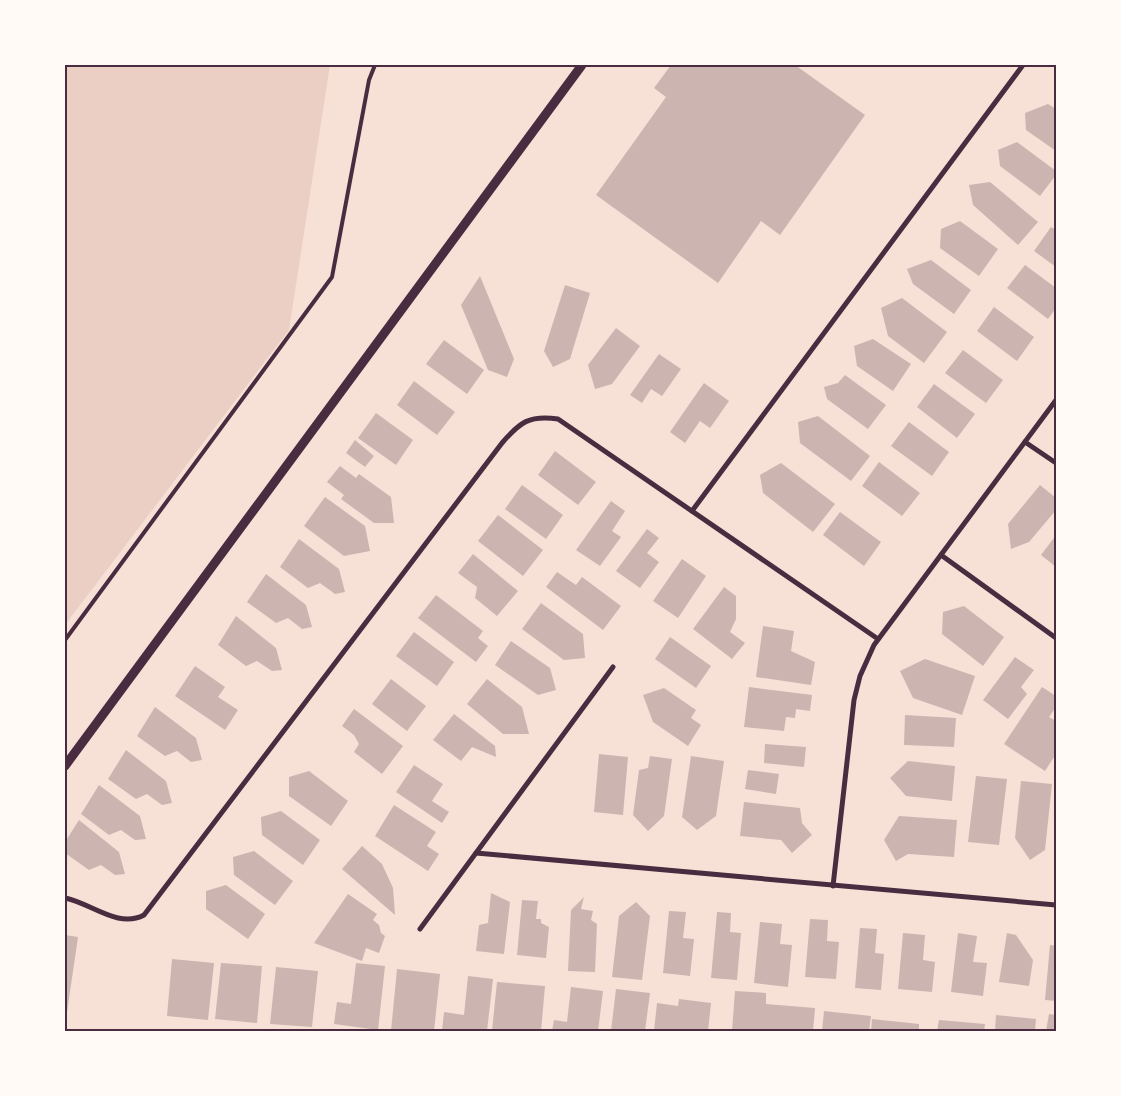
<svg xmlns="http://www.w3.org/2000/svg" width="1121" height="1096" font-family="'Nunito Sans',sans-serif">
<rect width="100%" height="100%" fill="#f7e1d7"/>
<polygon fill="#ebcfc5" points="65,65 330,65 289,330 65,625"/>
<g fill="#ccb4b1">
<polygon points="671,65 795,65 865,115 780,235 761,221 718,283 596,195 666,97 654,88"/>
<polygon points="1048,104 1056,109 1056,151 1026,130 1025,113"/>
<polygon points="1017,142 1056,171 1056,175 1040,196 1000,166 998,150"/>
<polygon points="990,182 1038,222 1018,245 973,205 969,185"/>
<polygon points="960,221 998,249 979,276 940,248 941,229"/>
<polygon points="1051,227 1056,230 1056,267 1034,251"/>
<polygon points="931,260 971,290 954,314 913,284 907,269"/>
<polygon points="1025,265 1056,288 1056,308 1048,319 1007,288"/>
<polygon points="480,276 514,359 507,377 488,370 461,305"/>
<polygon points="565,285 590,293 570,359 553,367 544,351"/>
<polygon points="902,298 947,332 924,363 888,336 881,308"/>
<polygon points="994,307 1034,337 1017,361 977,331"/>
<polygon points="616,328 640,346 612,384 595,389 588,365"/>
<polygon points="873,339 911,364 893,391 857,366 854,346"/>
<polygon points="444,340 484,370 467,394 426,364"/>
<polygon points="963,350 1003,380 986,403 945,373"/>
<polygon points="659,354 681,369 662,396 651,389 642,403 630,395"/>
<polygon points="845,375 886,405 868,429 827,399 824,387 838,383"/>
<polygon points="414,381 455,412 437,435 397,405"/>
<polygon points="704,383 729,401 710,428 700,421 685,443 670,432"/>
<polygon points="934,384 975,414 957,438 917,407"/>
<polygon points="376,413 413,440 396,465 358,438"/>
<polygon points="818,416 870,456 851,481 800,443 798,422"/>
<polygon points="909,422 949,452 932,476 891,446"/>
<polygon points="355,440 374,456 365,467 346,453"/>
<polygon points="555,451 596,482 578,505 538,475"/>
<polygon points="879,462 920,493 902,516 862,486"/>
<polygon points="781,463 835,504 813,532 763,493 760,475"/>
<polygon points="340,466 356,478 359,474 391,497 394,523 374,523 341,499 344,495 327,482"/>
<polygon points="522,485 563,515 546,539 505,509"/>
<polygon points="1040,485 1056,498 1056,510 1029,542 1011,549 1008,524"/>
<polygon points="325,497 365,526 370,551 344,556 304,526"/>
<polygon points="611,501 625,511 612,531 621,537 600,566 576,550"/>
<polygon points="840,512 881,542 864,566 823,535"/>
<polygon points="498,515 543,550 523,576 478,541"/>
<polygon points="647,529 659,538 647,553 659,562 640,588 616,571"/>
<polygon points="1056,535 1056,567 1041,555"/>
<polygon points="299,539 339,569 345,592 335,594 320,583 308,588 280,567"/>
<polygon points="473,554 518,591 497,616 475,598 477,587 458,573"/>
<polygon points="682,559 706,576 678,618 653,601"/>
<polygon points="557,572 576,585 582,577 621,606 603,630 546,587"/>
<polygon points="266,574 306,605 312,627 302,629 288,618 276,623 247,602"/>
<polygon points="724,587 736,596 736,619 730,632 745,643 732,659 693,629"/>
<polygon points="436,595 483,631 478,638 488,646 476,662 418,618"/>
<polygon points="541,603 583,634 585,658 564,660 522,629"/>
<polygon points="964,606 1004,637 983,666 942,634 943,612"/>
<polygon points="236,616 276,648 282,670 272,671 257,661 246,666 218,645"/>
<polygon points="763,626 794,631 791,651 815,662 811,685 756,677"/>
<polygon points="414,632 454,662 437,686 396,656"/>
<polygon points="670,637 711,666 696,688 655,659"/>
<polygon points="511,641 550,668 556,690 538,695 495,665"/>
<polygon points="1015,657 1034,670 1021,687 1027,694 1008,719 983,700"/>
<polygon points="925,659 975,676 962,715 913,698 900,671"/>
<polygon points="195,666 225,687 218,697 238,710 225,730 175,696"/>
<polygon points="391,679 426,706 407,731 372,704"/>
<polygon points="487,679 522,707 529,734 503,734 467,704"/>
<polygon points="749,687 812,695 810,711 796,709 795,718 786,717 784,731 744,727"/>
<polygon points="1042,687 1056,696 1056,707 1049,717 1056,721 1056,754 1045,771 1004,744"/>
<polygon points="664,688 696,710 691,718 701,725 688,746 653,722 643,695"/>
<polygon points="155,707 196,738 202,760 191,762 177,751 165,756 137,736"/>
<polygon points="354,709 403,746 382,774 354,752 359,744 354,735 342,726"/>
<polygon points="454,714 495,746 496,757 472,747 461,761 433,740"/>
<polygon points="905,715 956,718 954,747 904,745"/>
<polygon points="765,744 806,747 804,767 764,763"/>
<polygon points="126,750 166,781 172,803 162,805 147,794 136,799 108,779"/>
<polygon points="599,754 628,757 623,815 594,812"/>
<polygon points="650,756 672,759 664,816 648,831 633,815 639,770 648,768"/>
<polygon points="691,756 724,761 716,816 697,830 682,817"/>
<polygon points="908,761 955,766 952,801 906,796 890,778"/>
<polygon points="414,765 443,784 432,801 449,812 442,823 396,792"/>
<polygon points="748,770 779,774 776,794 745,789"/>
<polygon points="309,771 348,801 331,826 289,796 289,777"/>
<polygon points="976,776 1007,779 999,845 968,842"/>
<polygon points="1021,781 1052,784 1045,850 1030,860 1015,838"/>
<polygon points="99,785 140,816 146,839 135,840 121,830 109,835 81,814"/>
<polygon points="744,802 800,808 802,823 812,835 792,853 781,840 740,836"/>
<polygon points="394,805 436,832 427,846 439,854 428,871 375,836"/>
<polygon points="281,811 320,840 303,865 262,835 261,817"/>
<polygon points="899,816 957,820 954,857 908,854 896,861 884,840"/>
<polygon points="79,820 119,852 125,874 115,875 101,865 89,870 65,853 65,842"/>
<polygon points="362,846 382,864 393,888 395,915 342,869"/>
<polygon points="254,851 293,881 275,905 234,875 233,857"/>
<polygon points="226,885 265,914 248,939 206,909 206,891"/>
<polygon points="491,893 510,902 504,954 476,951 479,925 488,923"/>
<polygon points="348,894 377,914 373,920 379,925 381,933 385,936 379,953 366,948 362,961 314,943"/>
<polygon points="584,897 581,909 593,911 591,920 597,924 595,972 568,971 571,910"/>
<polygon points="522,900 538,901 536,919 541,919 541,923 549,927 546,958 517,955"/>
<polygon points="636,902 650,916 642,980 612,977 619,916"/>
<polygon points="669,911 686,912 683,938 694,939 690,976 663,973"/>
<polygon points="717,912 731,913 730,932 741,933 737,980 711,978"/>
<polygon points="810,919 828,920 827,941 839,942 836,979 805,977"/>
<polygon points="760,922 782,924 780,944 792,945 788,987 754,983"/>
<polygon points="860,928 877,929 875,953 884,954 881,990 855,988"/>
<polygon points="903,933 925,935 923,960 935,962 932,992 898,989"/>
<polygon points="958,933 977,936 973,962 987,963 983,996 951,992"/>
<polygon points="1007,933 1016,935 1033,960 1029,986 999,982"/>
<polygon points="65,935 78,937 66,1019 65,1019"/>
<polygon points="1050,945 1056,946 1056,1001 1045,1000"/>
<polygon points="172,959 214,963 208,1020 167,1016"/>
<polygon points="221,963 262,966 257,1023 215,1019"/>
<polygon points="356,963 385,966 378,1030 334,1024 337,1002 351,1004"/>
<polygon points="276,967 318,971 312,1027 270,1024"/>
<polygon points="397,969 440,974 434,1031 391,1031"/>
<polygon points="468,976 493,979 487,1031 442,1031 444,1012 464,1015"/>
<polygon points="497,982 545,986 541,1031 492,1031"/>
<polygon points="571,987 603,991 598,1031 552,1031 554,1020 567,1022"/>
<polygon points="616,989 650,993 645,1031 611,1031"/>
<polygon points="735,991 766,993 766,1004 815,1008 813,1031 732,1031"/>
<polygon points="679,999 711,1003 708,1031 654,1031 657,1003 678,1006"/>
<polygon points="824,1011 871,1016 869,1031 822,1031"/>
<polygon points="1049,1014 1056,1015 1056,1031 1046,1031"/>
<polygon points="996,1015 1036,1019 1035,1031 995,1031"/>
<polygon points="872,1019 919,1024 919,1031 871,1031"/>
<polygon points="939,1020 985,1024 984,1031 937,1031"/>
</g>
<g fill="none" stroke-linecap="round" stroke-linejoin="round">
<polyline stroke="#4a2c40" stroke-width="4" points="65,640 332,277 369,80 375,65"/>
<g stroke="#4a2c40" stroke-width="5">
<polyline points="1025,442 1056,463"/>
<polyline points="692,511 1023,65"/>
<polyline points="941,555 1056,638"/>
<polyline points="476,853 1056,905"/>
<polyline points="833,886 854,700 860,676 874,645 1056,400"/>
<path d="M65,898C91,903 118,929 144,915L502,443C520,422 529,415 558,419L878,639"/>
<polyline points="420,929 613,667"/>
</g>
<polyline stroke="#4a2c40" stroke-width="9" points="65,766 582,65"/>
</g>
<rect width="1121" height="1096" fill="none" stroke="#fffaf5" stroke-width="132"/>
<rect x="66" y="66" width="989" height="964" fill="none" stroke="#4a2c40" stroke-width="2"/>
</svg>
